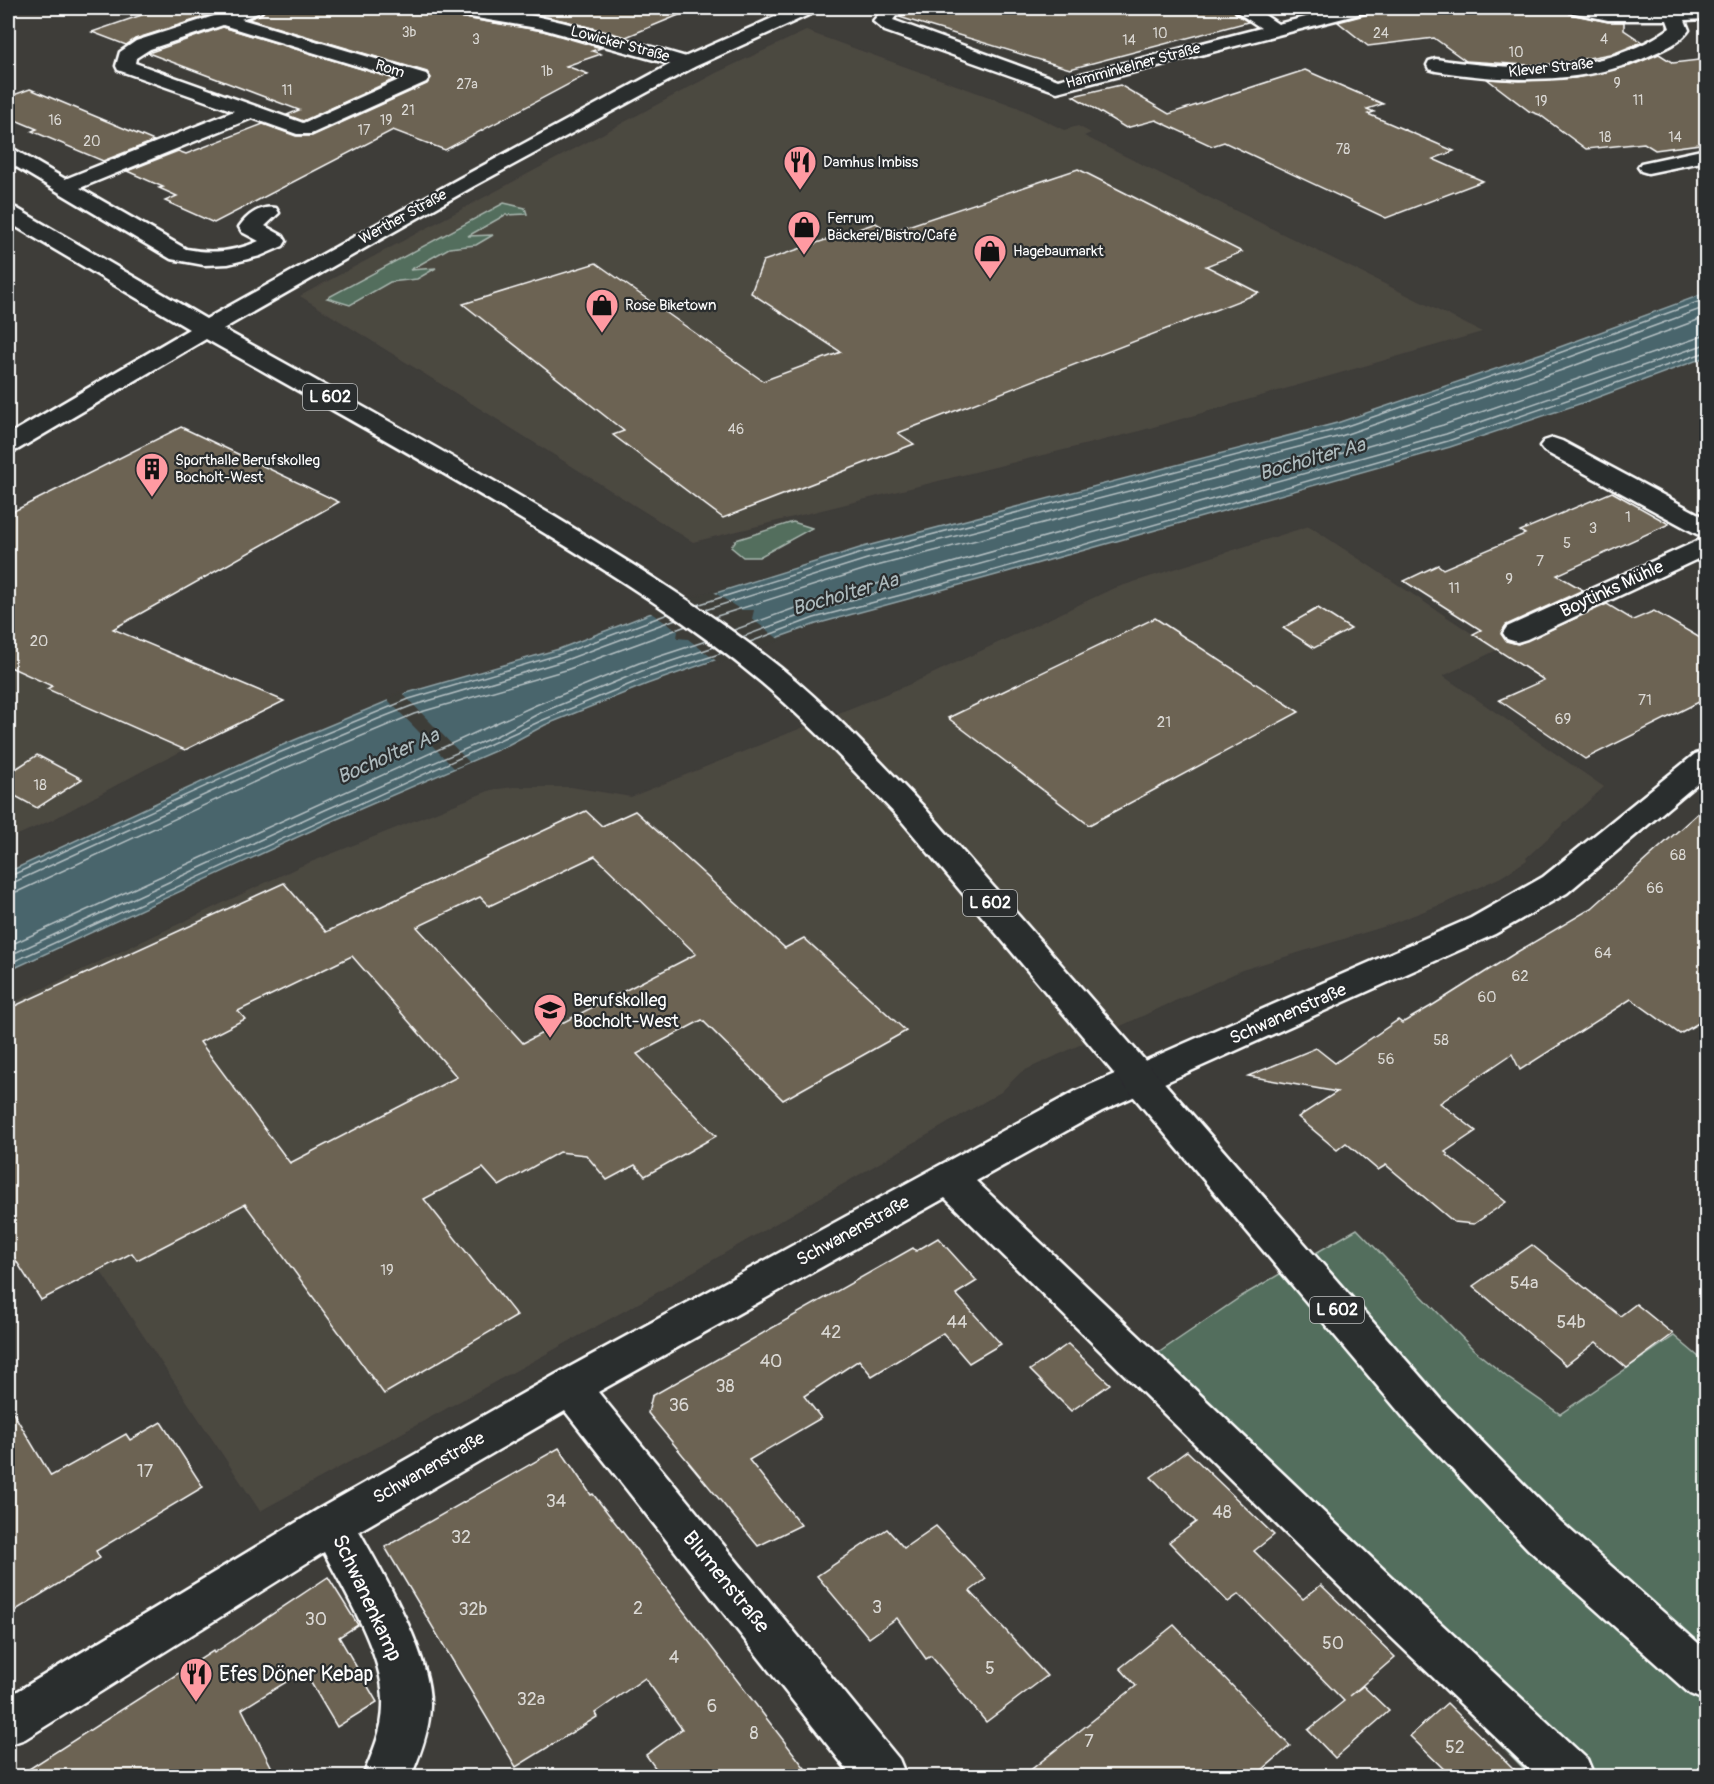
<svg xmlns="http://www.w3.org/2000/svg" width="1714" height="1784" font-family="Pangolin,sans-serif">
<rect width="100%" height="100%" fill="#3e3d39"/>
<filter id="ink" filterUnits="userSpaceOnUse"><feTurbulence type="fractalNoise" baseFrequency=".0167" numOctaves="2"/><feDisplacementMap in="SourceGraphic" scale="12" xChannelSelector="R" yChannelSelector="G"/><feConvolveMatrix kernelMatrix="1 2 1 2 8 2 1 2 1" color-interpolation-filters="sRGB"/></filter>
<g filter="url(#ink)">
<g fill="#4c4841">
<polygon points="806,31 1017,107 1064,130 1078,126 1091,133 1084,136 1482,332 1136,432 693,542 300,296 716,73"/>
<polygon points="1309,526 1497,650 1443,676 1604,787 1526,858 1527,860 1501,877 1445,903 1383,927 1242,970 1021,1072 1001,1092 646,1299 260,1511 8,1132 8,1005 301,866 491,790 513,787 571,787 631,797 913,683 1112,589"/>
<polygon points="8,584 284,700 146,769 52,820 8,839"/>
</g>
<g fill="#526e5d" stroke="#a8b6ae" stroke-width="1.5">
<polygon points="504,203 525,208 527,214 505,215 468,236 493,235 476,245 449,248 410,270 436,268 417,279 390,282 350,305 327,298"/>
<polygon points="793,522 812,528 759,557 743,557 731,547 736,540"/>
<polygon points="1357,1229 1473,1349 1508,1378 1560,1414 1674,1336 1706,1363 1706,1776 1531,1776 1133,1370 1242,1296"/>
</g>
<polygon fill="#48656c" stroke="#91a3a7" stroke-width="1.5" points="1706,293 1706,357 1585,402 1450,447 989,577 816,624 647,684 545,725 504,747 330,822 8,971 8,872 266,752 407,693 559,649 649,614 863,547 1337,423 1557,348"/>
<g fill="#3e3d39">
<polygon points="712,591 741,610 754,610 752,619 780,640 719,663 688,639 677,638 678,631 648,611"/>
<polygon points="401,692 469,762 454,768 386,698"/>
</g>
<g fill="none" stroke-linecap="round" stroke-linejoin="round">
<g stroke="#b6c1c4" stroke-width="1.5">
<polyline points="697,605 865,552 1338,429 1559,353 1706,299"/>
<polyline points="705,610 867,559 1341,436 1562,360 1706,307"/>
<polyline points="714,617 869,568 1343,445 1565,369 1706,317"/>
<polyline points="734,630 809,603 1443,425 1706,335"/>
<polyline points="742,637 812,611 1446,434 1706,344"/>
<polyline points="750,642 814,618 988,572 1448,441 1706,352"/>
<polyline points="8,877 269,757 409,699 561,654 668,614"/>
<polyline points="8,885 272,764 378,719 411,706 563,661 676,619"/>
<polyline points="8,894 19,891 276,772 414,714 566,670 686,626"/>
<polyline points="8,946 536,705 639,663 706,641"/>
<polyline points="8,956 325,810 498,735 540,713 642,671 714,647"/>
<polyline points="8,964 543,720 645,678 722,653"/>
</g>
</g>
<g fill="#6c6353" stroke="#fff" stroke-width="1.5" fill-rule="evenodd">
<polygon points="162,8 213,8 223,11 135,39 126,45 92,32"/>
<polygon points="266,8 301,8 309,10 315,8 435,8 440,14 543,31 601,48 592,51 601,54 566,66 588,74 445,150 393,130 214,223 165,201 177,196 159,188 163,187 127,171 178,151 186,154 263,124 296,136 312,136 427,84 431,78 427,72 248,19 262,14"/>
<polygon points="498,8 696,8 626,37 566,21"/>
<polygon points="912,8 1232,8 1236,14 1248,22 1070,69 899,17 908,14"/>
<polygon points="1372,8 1565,8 1570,14 1608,22 1624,22 1624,30 1642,42 1615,53 1557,64 1527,65 1466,61 1434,38 1368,46 1338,22 1368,14"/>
<polygon points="223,27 395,79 303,121 287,115 299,110 148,53"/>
<polygon points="1659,54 1673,63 1707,59 1707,143 1655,150 1644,143 1586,149 1540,115 1529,111 1487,79 1519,81 1575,78 1630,66"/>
<polygon points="1305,70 1383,104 1367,109 1374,112 1368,114 1454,151 1433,159 1483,181 1386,218 1224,142 1212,146 1156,120 1126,128 1073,96 1120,85 1169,114"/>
<polygon points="30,89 109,122 154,141 103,161 32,131 37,129 8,117 8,97"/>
<polygon points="1078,169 1242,252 1206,266 1259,293 898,433 914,444 723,518 613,435 624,431 463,304 596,263 763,381 841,352 751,293 763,261 876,223 890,232"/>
<polygon points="181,427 339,502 113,629 284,701 185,750 47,689 52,686 8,666 8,514"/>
<polygon points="1612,492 1669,524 1557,575 1583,590 1506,625 1501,634 1506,641 1518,644 1607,604 1633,620 1654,611 1707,642 1707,698 1585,759 1499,700 1544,680 1473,634 1481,630 1404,581 1438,565 1443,569 1525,534 1520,531"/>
<polygon points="1318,608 1351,629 1314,648 1283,628"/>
<polygon points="1155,618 1299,712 1089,825 948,718"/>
<polygon points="37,755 82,779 37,808 8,792 8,774"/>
<polygon points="1707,805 1707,1018 1680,1034 1631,999 1520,1070 1512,1054 1440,1103 1476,1131 1445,1152 1448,1154 1447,1155 1506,1202 1474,1224 1454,1222 1386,1165 1378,1170 1346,1143 1337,1150 1298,1117 1337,1092 1248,1076 1316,1048 1335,1063 1398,1020 1402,1023 1433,1005 1517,952 1592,908"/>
<path d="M586,811L602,826L635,811L785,948L804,938L906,1031L783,1100L702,1020L637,1054L716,1136L645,1176L635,1165L607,1180L586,1155L559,1152L499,1186L483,1168L424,1199L517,1316L384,1394L245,1204L137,1260L132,1253L41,1300L8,1248V1009L284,883L326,932ZM595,856L696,954L523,1043L417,927L480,897L489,906ZM352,956L457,1077L290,1163L200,1042L245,1019L238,1011Z"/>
<polygon points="938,1238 977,1281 956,1294 1001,1344 969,1363 943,1333 872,1376 859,1360 804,1396 821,1418 749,1460 801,1525 758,1546 648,1413 652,1396 913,1248 916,1251"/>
<polygon points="1532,1245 1620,1316 1636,1304 1673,1334 1627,1368 1596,1342 1566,1365 1473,1286"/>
<polygon points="1068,1344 1110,1384 1071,1411 1030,1370"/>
<polygon points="8,1404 51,1476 126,1434 130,1440 161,1422 203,1487 96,1551 100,1558 8,1615"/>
<polygon points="559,1448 591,1495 593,1494 628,1539 811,1776 661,1776 646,1755 682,1729 645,1678 595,1713 597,1717 516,1767 385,1547"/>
<polygon points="1187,1451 1274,1535 1254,1551 1303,1599 1321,1585 1395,1657 1350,1696 1363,1686 1389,1711 1335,1758 1308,1730 1344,1701 1239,1594 1228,1602 1169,1542 1196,1522 1151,1477"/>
<polygon points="936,1526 986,1579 970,1591 1047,1676 986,1722 931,1656 926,1659 897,1618 869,1638 817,1576 887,1529 904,1548"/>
<polygon points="328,1577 358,1625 339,1637 377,1702 337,1727 304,1671 242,1709 276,1776 18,1776 213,1651 214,1653"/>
<polygon points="1174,1625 1290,1746 1255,1776 1023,1776 1136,1686 1120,1668"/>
<polygon points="1447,1703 1521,1776 1451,1776 1410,1736"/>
</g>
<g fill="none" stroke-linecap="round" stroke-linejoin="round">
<g stroke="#fff" stroke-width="5">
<g id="minor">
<path d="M239,8H264L261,12L241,19L426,74L429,78L426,82L311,134H297L252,118L80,188L186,249C211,254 235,252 259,241L242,232L239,227C247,215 261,205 276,208L279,213L265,226L283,236L286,241L283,246L260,256L228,264L204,265L171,259L8,162V148L15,150L65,179L234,111L118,70L116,66L120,52L136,41ZM223,25L401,79L303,123L135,63L136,58L150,49Z"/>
<path d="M437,8C511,0 620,39 694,59L696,63L694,67L687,69L543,29L446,13L440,12Z"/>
<polygon points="884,8 910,8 907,12 896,16 893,20 1058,80 1261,28 1237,12 1234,8 1254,8 1278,24 1342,8 1370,8 1367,12 1057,92 885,31 873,21"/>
<path d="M1567,8L1641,10L1706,9V19L1685,20L1689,30C1682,41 1667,48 1655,53C1588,86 1507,82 1436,71L1429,69L1427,65L1429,61L1436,59C1514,71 1603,76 1670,28L1667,20H1608L1570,12Z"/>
<polygon points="1706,149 1706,161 1648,173 1641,171 1638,167 1641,163"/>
<polygon points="1553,438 1562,441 1706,518 1706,536 1697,534 1544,451 1540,446 1544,441"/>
<polygon points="1706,537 1706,555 1527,639 1517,642 1507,639 1503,633 1507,627"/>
<path d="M1706,751V776L1567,893L1495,934L1102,1111L976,1181L1422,1606L1587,1759L1594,1776H1536L1390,1636L945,1198L598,1392L899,1759L906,1776H852L565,1411L359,1531C384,1576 431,1654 430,1705C430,1729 420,1755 411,1776H363C372,1754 383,1730 383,1706C385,1657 346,1595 324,1552L25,1739L8,1745V1697L317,1510L555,1375L1076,1091L1471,918L1543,877L1695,754Z"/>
</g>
</g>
<g stroke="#fff" stroke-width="5">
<path id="major" d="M795,8H818L815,12L694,67L474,186L223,329C335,391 446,452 555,517C633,564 711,612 782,669C832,710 877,758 922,805L1440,1399L1560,1521L1706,1650V1701L1690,1694L1528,1549L1410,1425L900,819C855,772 811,724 761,682C693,625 617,577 541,531C431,464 318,402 206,339L17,450L8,452V435L189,329L8,222V207L16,208L206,319L460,178L680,59Z"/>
</g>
<use href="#minor" fill="#2a2d2e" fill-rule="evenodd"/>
<use href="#major" fill="#2a2d2e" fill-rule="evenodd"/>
</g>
</g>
<defs>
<g id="restaurant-pin" transform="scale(1.725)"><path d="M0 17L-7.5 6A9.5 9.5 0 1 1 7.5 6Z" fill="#ff9aa2" stroke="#2a2d2e"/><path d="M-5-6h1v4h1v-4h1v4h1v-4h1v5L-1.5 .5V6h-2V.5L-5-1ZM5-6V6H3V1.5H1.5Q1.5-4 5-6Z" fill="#111"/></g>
<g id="shop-pin" transform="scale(1.725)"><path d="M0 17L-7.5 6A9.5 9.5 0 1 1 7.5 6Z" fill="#ff9aa2" stroke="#2a2d2e"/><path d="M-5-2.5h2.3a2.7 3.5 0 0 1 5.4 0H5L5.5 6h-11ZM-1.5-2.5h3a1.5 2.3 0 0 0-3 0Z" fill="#111"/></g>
<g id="building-pin" transform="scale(1.725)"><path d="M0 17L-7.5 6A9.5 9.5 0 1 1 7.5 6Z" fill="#ff9aa2" stroke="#2a2d2e"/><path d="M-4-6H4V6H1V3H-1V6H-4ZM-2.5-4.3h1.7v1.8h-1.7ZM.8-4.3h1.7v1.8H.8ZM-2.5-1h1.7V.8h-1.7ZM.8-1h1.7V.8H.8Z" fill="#111"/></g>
<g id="school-pin" transform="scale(1.725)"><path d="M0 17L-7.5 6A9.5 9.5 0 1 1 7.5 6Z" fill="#ff9aa2" stroke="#2a2d2e"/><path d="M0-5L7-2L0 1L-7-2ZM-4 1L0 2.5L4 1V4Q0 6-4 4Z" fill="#111"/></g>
</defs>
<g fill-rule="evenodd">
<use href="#restaurant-pin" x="800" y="162"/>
<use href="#shop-pin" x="804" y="227"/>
<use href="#shop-pin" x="990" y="251"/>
<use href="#shop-pin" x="602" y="305"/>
<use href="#building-pin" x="152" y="469"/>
<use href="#school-pin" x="550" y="1010"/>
<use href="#restaurant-pin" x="196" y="1674"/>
</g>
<g text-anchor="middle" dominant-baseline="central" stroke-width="4.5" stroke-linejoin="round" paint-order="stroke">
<g font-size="14" fill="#dad8d4">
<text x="409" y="32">3b</text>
<text x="1160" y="33">10</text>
<text x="1381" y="33">24</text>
<text x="476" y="39">3</text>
<text x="1604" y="39">4</text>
<text x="1129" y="40">14</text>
<text x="1516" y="52">10</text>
<text x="547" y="71">1b</text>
<text x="1617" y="83">9</text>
<text x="467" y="84">27a</text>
<text x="287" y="90">11</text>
<text x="1638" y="100">11</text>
<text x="1541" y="101">19</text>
<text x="408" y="110">21</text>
<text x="55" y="120">16</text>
<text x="386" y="120">19</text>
<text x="364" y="130">17</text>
<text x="1605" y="137">18</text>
<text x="1675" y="137">14</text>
<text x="92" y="141">20</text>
<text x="1343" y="149">78</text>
<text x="736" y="429">46</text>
</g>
<g font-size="15" fill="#fff" stroke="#2a2d2e">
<text transform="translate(620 44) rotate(15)">Lowicker Straße</text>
<text transform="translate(1133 66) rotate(-15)">Hamminkelner Straße</text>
<text transform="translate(1551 68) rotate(-6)">Klever Straße</text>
<text transform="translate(390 69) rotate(17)">Rom</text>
<text transform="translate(403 217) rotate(-29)">Werther Straße</text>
</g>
<g font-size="15" fill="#fff" stroke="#2a2d2e" text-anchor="start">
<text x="823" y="162">Damhus Imbiss</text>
<text x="827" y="218">Ferrum<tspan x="827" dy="17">Bäckerei/Bistro/Café</tspan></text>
<text x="1013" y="251">Hagebaumarkt</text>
<text x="625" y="305">Rose Biketown</text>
<text x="175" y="460">Sporthalle Berufskolleg<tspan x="175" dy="17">Bocholt-West</tspan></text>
</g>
<g font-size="15" fill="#dad8d4">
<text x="1628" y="517">1</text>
<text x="1593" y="528">3</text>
<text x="1567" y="543">5</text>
<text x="1540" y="561">7</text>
<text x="1509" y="579">9</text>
<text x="1454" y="588">11</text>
<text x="39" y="641">20</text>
<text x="1645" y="700">71</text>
<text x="1563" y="719">69</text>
<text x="1164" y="722">21</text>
<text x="40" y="785">18</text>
<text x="1678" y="855">68</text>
<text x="1655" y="888">66</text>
<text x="1603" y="953">64</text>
<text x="1520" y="976">62</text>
<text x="1487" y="997">60</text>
<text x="1441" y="1040">58</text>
<text x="1386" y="1059">56</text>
<text x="387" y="1270">19</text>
</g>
<g fill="#2a2d2e" stroke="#bfc0c0" stroke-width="1.5">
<rect x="303" y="384" width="54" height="26" rx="4.5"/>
<rect x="963" y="890" width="54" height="26" rx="4.5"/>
<rect x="1310" y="1297" width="54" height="26" rx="4.5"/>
</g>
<g font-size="16" font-weight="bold" fill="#fff">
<text x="330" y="397">L 602</text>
<text x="990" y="903">L 602</text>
<text x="1337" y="1310">L 602</text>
</g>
<g font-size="18" fill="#fff" stroke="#2a2d2e">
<text transform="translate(1612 589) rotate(-25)">Boytinks Mühle</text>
<text transform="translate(1288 1014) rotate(-24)">Schwanenstraße</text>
<text transform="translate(853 1231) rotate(-29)">Schwanenstraße</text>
<text transform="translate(429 1468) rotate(-30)">Schwanenstraße</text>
</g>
<g font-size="18" fill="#fff" stroke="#2a2d2e" text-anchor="start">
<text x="573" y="1000">Berufskolleg<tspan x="573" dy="21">Bocholt-West</tspan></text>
</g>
<g font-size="18" fill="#dad8d4">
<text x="1524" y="1283">54a</text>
<text x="957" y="1322">44</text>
<text x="1571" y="1322">54b</text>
<text x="831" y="1332">42</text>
<text x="771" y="1361">40</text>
<text x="725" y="1386">38</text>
<text x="679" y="1405">36</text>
<text x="145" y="1471">17</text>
<text x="556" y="1501">34</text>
<text x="1222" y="1512">48</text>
<text x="461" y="1537">32</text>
<text x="877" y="1607">3</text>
<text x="638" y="1608">2</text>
<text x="473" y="1609">32b</text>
<text x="316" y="1619">30</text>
<text x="1333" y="1643">50</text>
<text x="674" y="1657">4</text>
<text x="990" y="1668">5</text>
<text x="531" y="1699">32a</text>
<text x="712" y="1706">6</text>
<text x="754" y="1733">8</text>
<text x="1089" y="1741">7</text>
<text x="1455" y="1747">52</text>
</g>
<g font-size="20" font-style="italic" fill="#adbabd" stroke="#2a2d2e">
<text transform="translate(1312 459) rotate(-16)">Bocholter Aa</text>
<text transform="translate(845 594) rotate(-16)">Bocholter Aa</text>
<text transform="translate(388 756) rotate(-24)">Bocholter Aa</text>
</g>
<g font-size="21" fill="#fff" stroke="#2a2d2e">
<text transform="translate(726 1582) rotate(51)">Blumenstraße</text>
<text transform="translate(367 1598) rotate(65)">Schwanenkamp</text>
</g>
<g font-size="21" fill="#fff" stroke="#2a2d2e" text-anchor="start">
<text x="219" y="1674">Efes Döner Kebap</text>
</g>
</g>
<rect width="1714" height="1784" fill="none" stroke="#2a2d2e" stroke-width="30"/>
<rect x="15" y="15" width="1684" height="1754" fill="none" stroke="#fff" stroke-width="2" filter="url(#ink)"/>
</svg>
